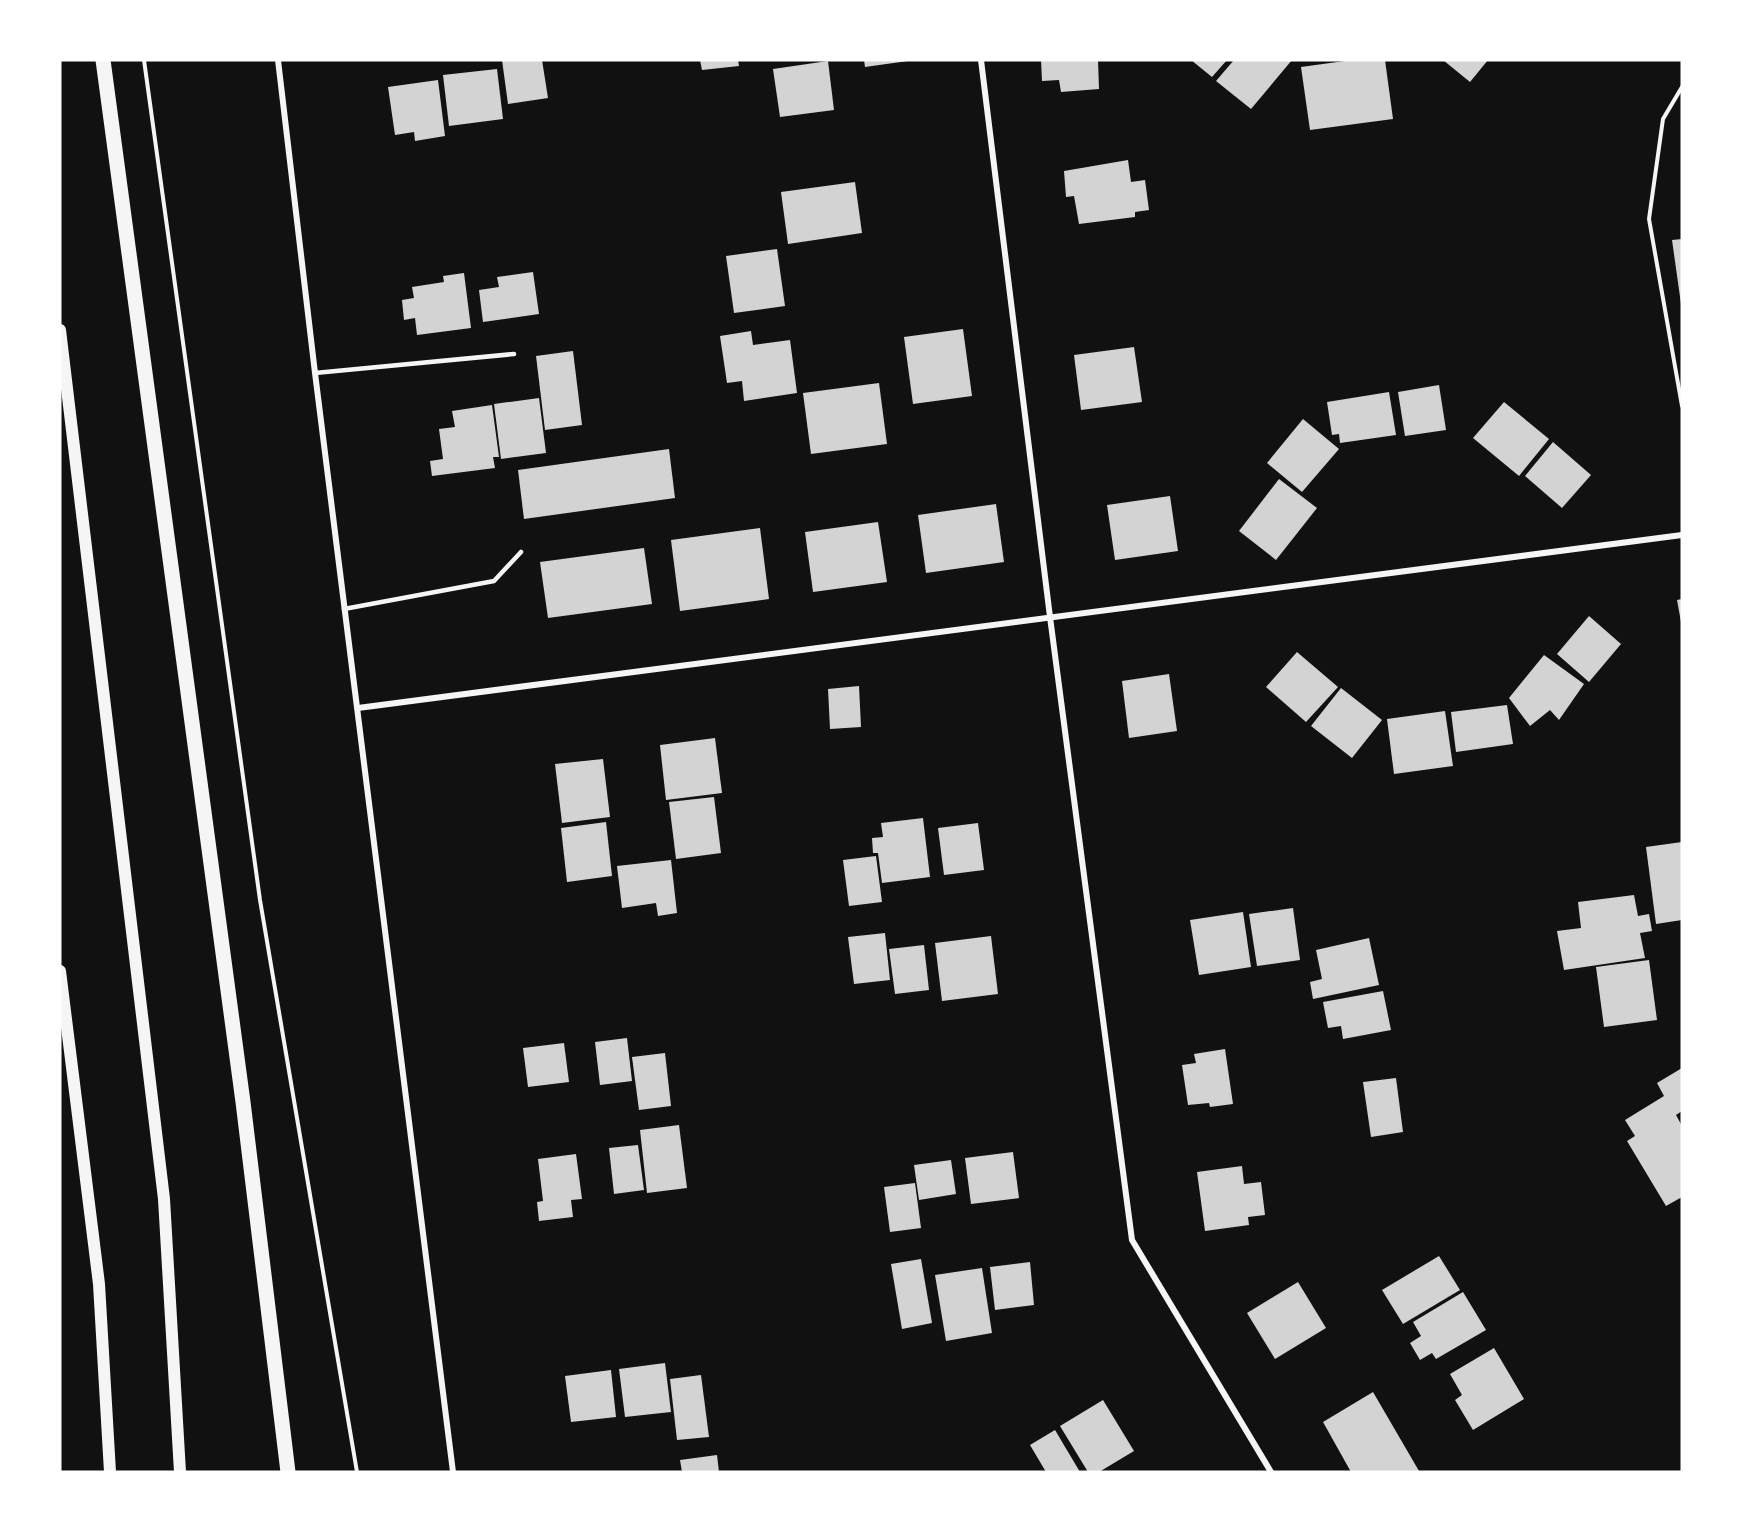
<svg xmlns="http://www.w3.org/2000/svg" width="1742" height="1532" font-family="Raleway,sans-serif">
<rect width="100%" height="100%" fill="#111"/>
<g fill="#d3d3d3">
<polygon points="502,60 542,60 548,98 508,104"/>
<polygon points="700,60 738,60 739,66 702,70"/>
<polygon points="864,60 908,60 908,61 865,67"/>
<polygon points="1041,60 1098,60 1099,89 1061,92 1059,80 1042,81"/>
<polygon points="1191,60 1227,60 1212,77"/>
<polygon points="1234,60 1292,60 1251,109 1216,81"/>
<polygon points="1352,60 1385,60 1393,119 1310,130 1301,67"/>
<polygon points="1443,60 1488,60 1470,82"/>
<polygon points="828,61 834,110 780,117 773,69"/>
<polygon points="497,69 503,119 449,126 443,75"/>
<polygon points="438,80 445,136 415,141 414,132 395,135 388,87"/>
<polygon points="1128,160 1131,182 1145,180 1149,210 1135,212 1135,217 1079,224 1074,196 1066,197 1064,171"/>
<polygon points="855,182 862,233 788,244 781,192"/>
<polygon points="1682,239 1682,304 1681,304 1672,240"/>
<polygon points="777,249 785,306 734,313 726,256"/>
<polygon points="533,272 539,314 483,322 479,290 499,287 497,277"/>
<polygon points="464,273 471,328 417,335 415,318 404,320 402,300 414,298 412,287 444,282 443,276"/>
<polygon points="963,329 972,396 913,404 904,337"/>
<polygon points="751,331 753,345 790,340 797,393 744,401 742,381 727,383 720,336"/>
<polygon points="1134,347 1142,402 1081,410 1074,355"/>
<polygon points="573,351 582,425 545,430 536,356"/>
<polygon points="879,383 887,444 811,454 803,393"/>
<polygon points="1439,385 1446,430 1405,436 1398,392"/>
<polygon points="1389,392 1396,435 1340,443 1339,434 1332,435 1327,402"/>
<polygon points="539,398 546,453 501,459 494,404"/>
<polygon points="1504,402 1549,439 1519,476 1473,438"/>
<polygon points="492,405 499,457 493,457 495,468 432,476 430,461 443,459 439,429 455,427 452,411"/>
<polygon points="1303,419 1339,449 1302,492 1267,463"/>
<polygon points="1553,442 1591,475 1562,508 1525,476"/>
<polygon points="669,449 675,498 524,519 518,470"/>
<polygon points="1279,479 1317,508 1276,560 1239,531"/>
<polygon points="1170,496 1178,551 1115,560 1107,505"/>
<polygon points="996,504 1004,562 926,573 918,515"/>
<polygon points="878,522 887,582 813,592 805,532"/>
<polygon points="760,528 769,599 680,611 671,540"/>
<polygon points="644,548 652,604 548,618 540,562"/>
<polygon points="1682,599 1682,621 1681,622 1677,600"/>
<polygon points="1589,616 1621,644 1589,682 1557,654"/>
<polygon points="1297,652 1338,687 1306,722 1266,687"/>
<polygon points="1544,655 1584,684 1559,720 1550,710 1530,726 1509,698"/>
<polygon points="1169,674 1177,731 1129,738 1122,681"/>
<polygon points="859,686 861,727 830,729 828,689"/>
<polygon points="1341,688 1382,720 1352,758 1311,726"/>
<polygon points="1507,705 1513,744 1456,752 1451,712"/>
<polygon points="1445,711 1453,766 1394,774 1387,719"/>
<polygon points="715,738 722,793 666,800 660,745"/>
<polygon points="603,759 610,817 562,823 555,764"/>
<polygon points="714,797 721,853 676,859 669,802"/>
<polygon points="923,818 930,877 882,883 878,853 873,853 872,838 883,837 881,823"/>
<polygon points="606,822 612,876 567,882 561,828"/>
<polygon points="978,823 984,870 944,875 938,828"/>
<polygon points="1682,842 1682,920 1656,924 1646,847"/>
<polygon points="876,856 882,902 849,906 843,860"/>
<polygon points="671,860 677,913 658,916 656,903 622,908 617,866"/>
<polygon points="1634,895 1638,916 1649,914 1652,931 1640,933 1645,958 1564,970 1557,931 1581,928 1578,902"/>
<polygon points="1293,908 1300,960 1257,966 1249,914"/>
<polygon points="1243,912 1251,967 1199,975 1190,920"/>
<polygon points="885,933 890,980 854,984 848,937"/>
<polygon points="991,936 998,994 942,1001 935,943"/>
<polygon points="1369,938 1379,985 1313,999 1310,982 1322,979 1316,950"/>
<polygon points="924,945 929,990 895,994 889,949"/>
<polygon points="1649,960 1657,1020 1604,1027 1596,967"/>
<polygon points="1383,991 1391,1030 1343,1039 1341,1026 1328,1028 1323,1002"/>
<polygon points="627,1038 632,1081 600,1085 595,1042"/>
<polygon points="564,1043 569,1082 528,1087 523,1048"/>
<polygon points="1225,1049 1233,1104 1210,1107 1209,1103 1188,1105 1182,1065 1196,1063 1194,1054"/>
<polygon points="665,1053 671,1106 639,1110 632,1057"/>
<polygon points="1682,1068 1682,1111 1676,1115 1682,1126 1682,1197 1666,1206 1627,1141 1635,1136 1625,1120 1664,1096 1657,1083"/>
<polygon points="1396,1078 1403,1132 1371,1137 1363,1082"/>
<polygon points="679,1125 687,1188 647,1193 640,1130"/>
<polygon points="638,1145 644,1190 614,1194 609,1148"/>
<polygon points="1013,1152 1019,1198 971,1204 965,1158"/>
<polygon points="576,1154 582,1199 571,1200 573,1217 539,1221 537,1202 543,1201 538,1159"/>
<polygon points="951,1160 956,1194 919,1200 914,1165"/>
<polygon points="1242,1166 1244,1184 1261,1182 1265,1215 1248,1217 1249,1225 1205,1231 1197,1172"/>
<polygon points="915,1183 921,1228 890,1232 884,1187"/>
<polygon points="1439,1256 1460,1290 1403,1324 1382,1290"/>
<polygon points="921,1259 932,1323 902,1329 891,1264"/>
<polygon points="1030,1262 1034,1305 995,1310 990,1267"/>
<polygon points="982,1268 992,1333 946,1341 935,1275"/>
<polygon points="1298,1282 1326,1328 1275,1359 1247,1313"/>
<polygon points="1463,1292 1486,1330 1436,1359 1432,1353 1420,1360 1410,1343 1421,1336 1413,1322"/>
<polygon points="1494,1348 1524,1399 1473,1430 1455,1400 1462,1395 1450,1374"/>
<polygon points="665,1363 671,1412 625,1417 619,1369"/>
<polygon points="611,1370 616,1417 571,1422 565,1376"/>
<polygon points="701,1375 709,1437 677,1440 670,1379"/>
<polygon points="1373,1392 1419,1471 1351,1472 1323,1422"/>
<polygon points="1103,1400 1134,1451 1099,1472 1088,1472 1060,1426"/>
<polygon points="1055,1430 1080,1472 1046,1472 1030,1445"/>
<polygon points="717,1455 719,1472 682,1472 680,1460"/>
</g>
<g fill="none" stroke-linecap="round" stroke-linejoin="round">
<g stroke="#f5f5f5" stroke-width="4">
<polyline points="144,60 260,900 357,1472"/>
<polyline points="1682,87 1663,119 1649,219 1682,406"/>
</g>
<g stroke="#f5f5f5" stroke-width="4.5">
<polyline points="315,373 514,354"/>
<polyline points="344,609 494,581 521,552"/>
</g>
<g stroke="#f5f5f5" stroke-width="6">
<polyline points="278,60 315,373 453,1472"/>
<polyline points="981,60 1050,617 1132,1240 1271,1472"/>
<polyline points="358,708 1682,535"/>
</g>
<g stroke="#f5f5f5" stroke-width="12">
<polyline points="60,330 164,1199 180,1472"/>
<polyline points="60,971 99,1284 110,1472"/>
</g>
<polyline stroke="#f5f5f5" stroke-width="15" points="103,60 243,1102 288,1472"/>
</g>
<rect width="1742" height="1532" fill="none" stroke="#ffffff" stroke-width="123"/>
</svg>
